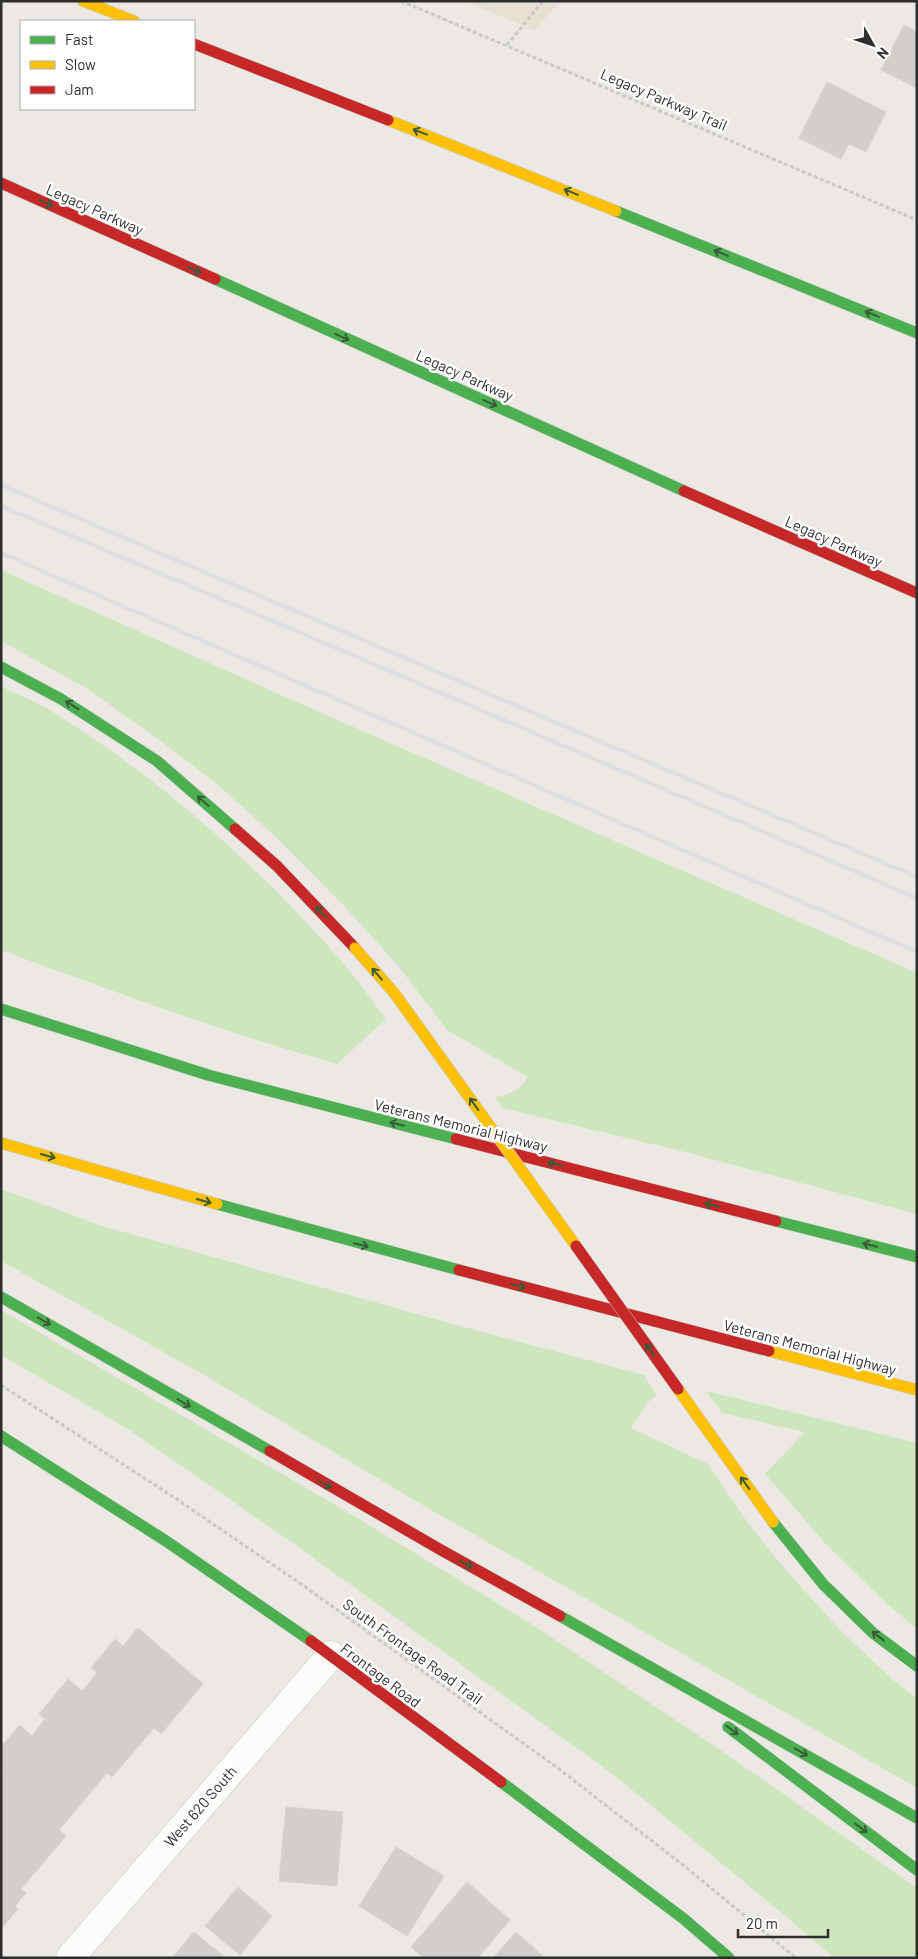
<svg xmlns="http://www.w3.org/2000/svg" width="918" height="1959" font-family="Barlow,sans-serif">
<rect width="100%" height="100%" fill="#ece8e4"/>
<polygon fill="#e6e0d3" points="465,1 559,1 535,31"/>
<g fill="#cee6be">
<path d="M1,570L326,715L917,973V1214L685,1152L503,1108L495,1097C510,1095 520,1090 528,1077L447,1030L400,968L346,908L279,840L217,784L150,733L86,688L1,641Z"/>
<path d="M1,686C16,694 32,700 46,708C155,774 253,861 337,956C355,976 370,998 386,1019L337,1064C223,1032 112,991 1,950Z"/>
<polygon points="1,1189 102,1226 449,1323 644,1375 657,1396 649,1401 631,1428 708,1464 748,1523 785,1569 839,1629 893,1680 917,1698 917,1788 426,1507 199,1372 1,1261"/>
<polygon points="1,1310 349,1513 533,1625 725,1753 894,1872 917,1888 917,1958 834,1958 788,1918 614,1775 290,1541 128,1429 1,1355"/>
<polygon points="706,1391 917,1443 917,1629 887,1604 825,1543 765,1474 805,1432 722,1413"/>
</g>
<g fill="#d1cecb" stroke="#d7d4d0">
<polygon points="904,25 917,32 917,88 881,70"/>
<polygon points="827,82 886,112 866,152 849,144 841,159 799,138"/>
<polygon points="138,1628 203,1684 161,1734 154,1728 112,1777 107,1773 59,1830 66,1836 21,1889 26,1893 15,1906 18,1909 1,1929 1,1774 4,1770 1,1768 1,1747 20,1725 32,1736 45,1719 39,1714 68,1679 82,1691 97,1673 91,1668 115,1639 123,1646"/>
<polygon points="286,1807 343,1812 337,1886 279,1881"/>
<polygon points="396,1847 444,1876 407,1936 359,1906"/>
<polygon points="467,1882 510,1920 478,1958 424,1958 411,1947"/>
<polygon points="238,1887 272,1916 240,1955 205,1926"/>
<polygon points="194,1932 226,1958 172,1958"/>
<polygon points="516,1932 545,1958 493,1958"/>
</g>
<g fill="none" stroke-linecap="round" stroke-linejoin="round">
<g stroke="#c5c4c5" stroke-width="29">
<polyline id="street" points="70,1958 331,1655"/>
</g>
<g stroke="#c5c4c5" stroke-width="12">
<g id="fast">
<polyline points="616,211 917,333"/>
<polyline points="215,279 684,491"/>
<polyline points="1,667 61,699 157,761 235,829"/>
<polyline points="1,1009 208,1075 456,1139"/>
<polyline points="217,1204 459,1270"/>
<polyline points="776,1221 917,1257"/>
<polyline points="1,1297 270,1451"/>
<polyline points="1,1436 166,1541 311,1641"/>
<polyline points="773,1522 823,1584 873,1633 917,1666"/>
<polyline points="560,1616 917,1818"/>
<polyline points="728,1727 917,1870"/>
<polyline points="501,1782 684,1919 729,1958"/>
</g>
</g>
<g stroke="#c5c4c5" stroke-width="12">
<g id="slow">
<polyline points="83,1 134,21"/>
<polyline points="388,120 616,211"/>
<polyline points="1,1143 217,1204"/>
<polyline points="769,1351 917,1390"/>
</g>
</g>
<g stroke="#c5c4c5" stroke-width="12">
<g id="jam">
<polyline points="194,44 388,120"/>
<polyline points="1,183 215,279"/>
<polyline points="684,491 917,593"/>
<polyline points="235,829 277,866 355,948"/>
<polyline points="456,1139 776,1221"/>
<polyline points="459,1270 769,1351"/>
<polyline points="270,1451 441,1550 560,1616"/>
<polyline points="311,1641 501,1782"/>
</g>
</g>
<g stroke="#c9c9c8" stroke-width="3" stroke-dasharray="4 2.5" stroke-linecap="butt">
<polyline points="401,1 917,220"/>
<polyline points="507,45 543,1"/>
<polyline points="1,1385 175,1498 301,1584 559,1769 683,1865 796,1958"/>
</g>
<use href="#street" stroke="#fcfcfb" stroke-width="28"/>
<use href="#fast" stroke="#4caf50" stroke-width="11"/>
<use href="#slow" stroke="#ffc107" stroke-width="11"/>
<use href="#jam" stroke="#c62828" stroke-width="11"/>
<g stroke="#dfdfe1" stroke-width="4">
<polyline points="1,485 917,877"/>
<polyline points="1,506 341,650 917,898"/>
<polyline points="1,553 917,952"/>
</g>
<g stroke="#c6c5c4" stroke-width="12" stroke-linecap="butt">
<g id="slow-bridge">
<polyline points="355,948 395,994 576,1246"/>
<polyline points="678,1389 773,1522"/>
</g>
</g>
<g stroke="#c6c5c4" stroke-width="12" stroke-linecap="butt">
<polyline id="jam-bridge" points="576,1246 678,1389"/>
</g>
<use href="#slow-bridge" stroke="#ffc107" stroke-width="11"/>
<use href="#jam-bridge" stroke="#c62828" stroke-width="11"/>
</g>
<defs><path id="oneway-shaft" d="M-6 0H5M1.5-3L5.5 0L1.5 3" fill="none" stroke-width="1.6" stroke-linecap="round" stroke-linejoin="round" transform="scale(1.25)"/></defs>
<g stroke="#385b3a">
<use href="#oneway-shaft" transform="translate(420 132) rotate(-159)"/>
<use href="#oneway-shaft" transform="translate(571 192) rotate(-158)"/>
<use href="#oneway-shaft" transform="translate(46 203) rotate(24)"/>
<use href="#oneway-shaft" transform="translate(721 253) rotate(-158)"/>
<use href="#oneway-shaft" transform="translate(194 270) rotate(24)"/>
<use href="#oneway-shaft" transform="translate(872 314) rotate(-158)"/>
<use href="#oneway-shaft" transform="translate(342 337) rotate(24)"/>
<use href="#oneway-shaft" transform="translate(490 403) rotate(24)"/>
<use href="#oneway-shaft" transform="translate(72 705) rotate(-147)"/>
<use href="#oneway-shaft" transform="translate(203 801) rotate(-139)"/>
<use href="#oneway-shaft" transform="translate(321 912) rotate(-133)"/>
<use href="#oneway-shaft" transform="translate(377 974) rotate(-131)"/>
<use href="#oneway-shaft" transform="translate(474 1104) rotate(-126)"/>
<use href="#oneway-shaft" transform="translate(397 1124) rotate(-166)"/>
<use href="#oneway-shaft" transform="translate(48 1156) rotate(16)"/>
<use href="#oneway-shaft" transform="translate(555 1164) rotate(-166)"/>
<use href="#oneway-shaft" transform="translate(204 1201) rotate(16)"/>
<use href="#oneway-shaft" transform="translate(712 1205) rotate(-166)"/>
<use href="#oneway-shaft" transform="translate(361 1245) rotate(15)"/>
<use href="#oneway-shaft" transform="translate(870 1245) rotate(-166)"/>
<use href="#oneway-shaft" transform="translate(518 1286) rotate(15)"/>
<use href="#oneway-shaft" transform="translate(44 1321) rotate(30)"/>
<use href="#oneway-shaft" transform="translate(650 1350) rotate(-126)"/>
<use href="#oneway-shaft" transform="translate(184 1403) rotate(30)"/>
<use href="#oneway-shaft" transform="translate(745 1483) rotate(-126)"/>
<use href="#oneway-shaft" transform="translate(325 1484) rotate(30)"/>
<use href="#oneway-shaft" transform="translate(466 1564) rotate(29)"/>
<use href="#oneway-shaft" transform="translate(878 1636) rotate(-142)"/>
<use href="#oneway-shaft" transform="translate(732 1730) rotate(37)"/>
<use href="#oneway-shaft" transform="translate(801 1752) rotate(30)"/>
<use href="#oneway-shaft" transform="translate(861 1828) rotate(37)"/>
</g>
<g text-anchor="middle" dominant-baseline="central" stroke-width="5" stroke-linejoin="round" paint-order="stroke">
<g font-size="15" fill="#2e2e2e" stroke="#fff">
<text transform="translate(664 99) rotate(23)">Legacy Parkway Trail</text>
<text transform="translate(95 209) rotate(24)">Legacy Parkway</text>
<text transform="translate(465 375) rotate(24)">Legacy Parkway</text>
<text transform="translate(834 541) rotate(24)">Legacy Parkway</text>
<text transform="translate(461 1125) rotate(14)">Veterans Memorial Highway</text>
<text transform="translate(810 1347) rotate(15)">Veterans Memorial Highway</text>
<text transform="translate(413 1651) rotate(36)">South Frontage Road Trail</text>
<text transform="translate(381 1675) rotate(37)">Frontage Road</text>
<text transform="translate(200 1806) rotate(-49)">West 620 South</text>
</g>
</g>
<rect width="918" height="1959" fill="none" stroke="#2e2e2e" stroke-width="5"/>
<rect x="20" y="20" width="175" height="90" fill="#ffffff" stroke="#ababab"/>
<rect x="30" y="36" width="25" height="8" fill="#4caf50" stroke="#ababab"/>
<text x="65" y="45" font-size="15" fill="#2e2e2e">Fast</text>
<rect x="30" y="61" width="25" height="8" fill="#ffc107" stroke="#ababab"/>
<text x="65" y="70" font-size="15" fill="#2e2e2e">Slow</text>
<rect x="30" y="86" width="25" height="8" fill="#c62828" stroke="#ababab"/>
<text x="65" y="95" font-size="15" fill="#2e2e2e">Jam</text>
<g transform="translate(873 45) rotate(130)" stroke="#ffffff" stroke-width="4" paint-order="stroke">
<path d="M0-4L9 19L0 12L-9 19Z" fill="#2e2e2e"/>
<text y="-8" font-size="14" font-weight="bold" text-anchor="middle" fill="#2e2e2e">N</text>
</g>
<path d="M738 1929v8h90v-8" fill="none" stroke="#2e2e2e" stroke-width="2.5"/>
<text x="746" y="1929" font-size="15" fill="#2e2e2e" stroke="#ffffff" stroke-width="4" paint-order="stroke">20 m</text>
</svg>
